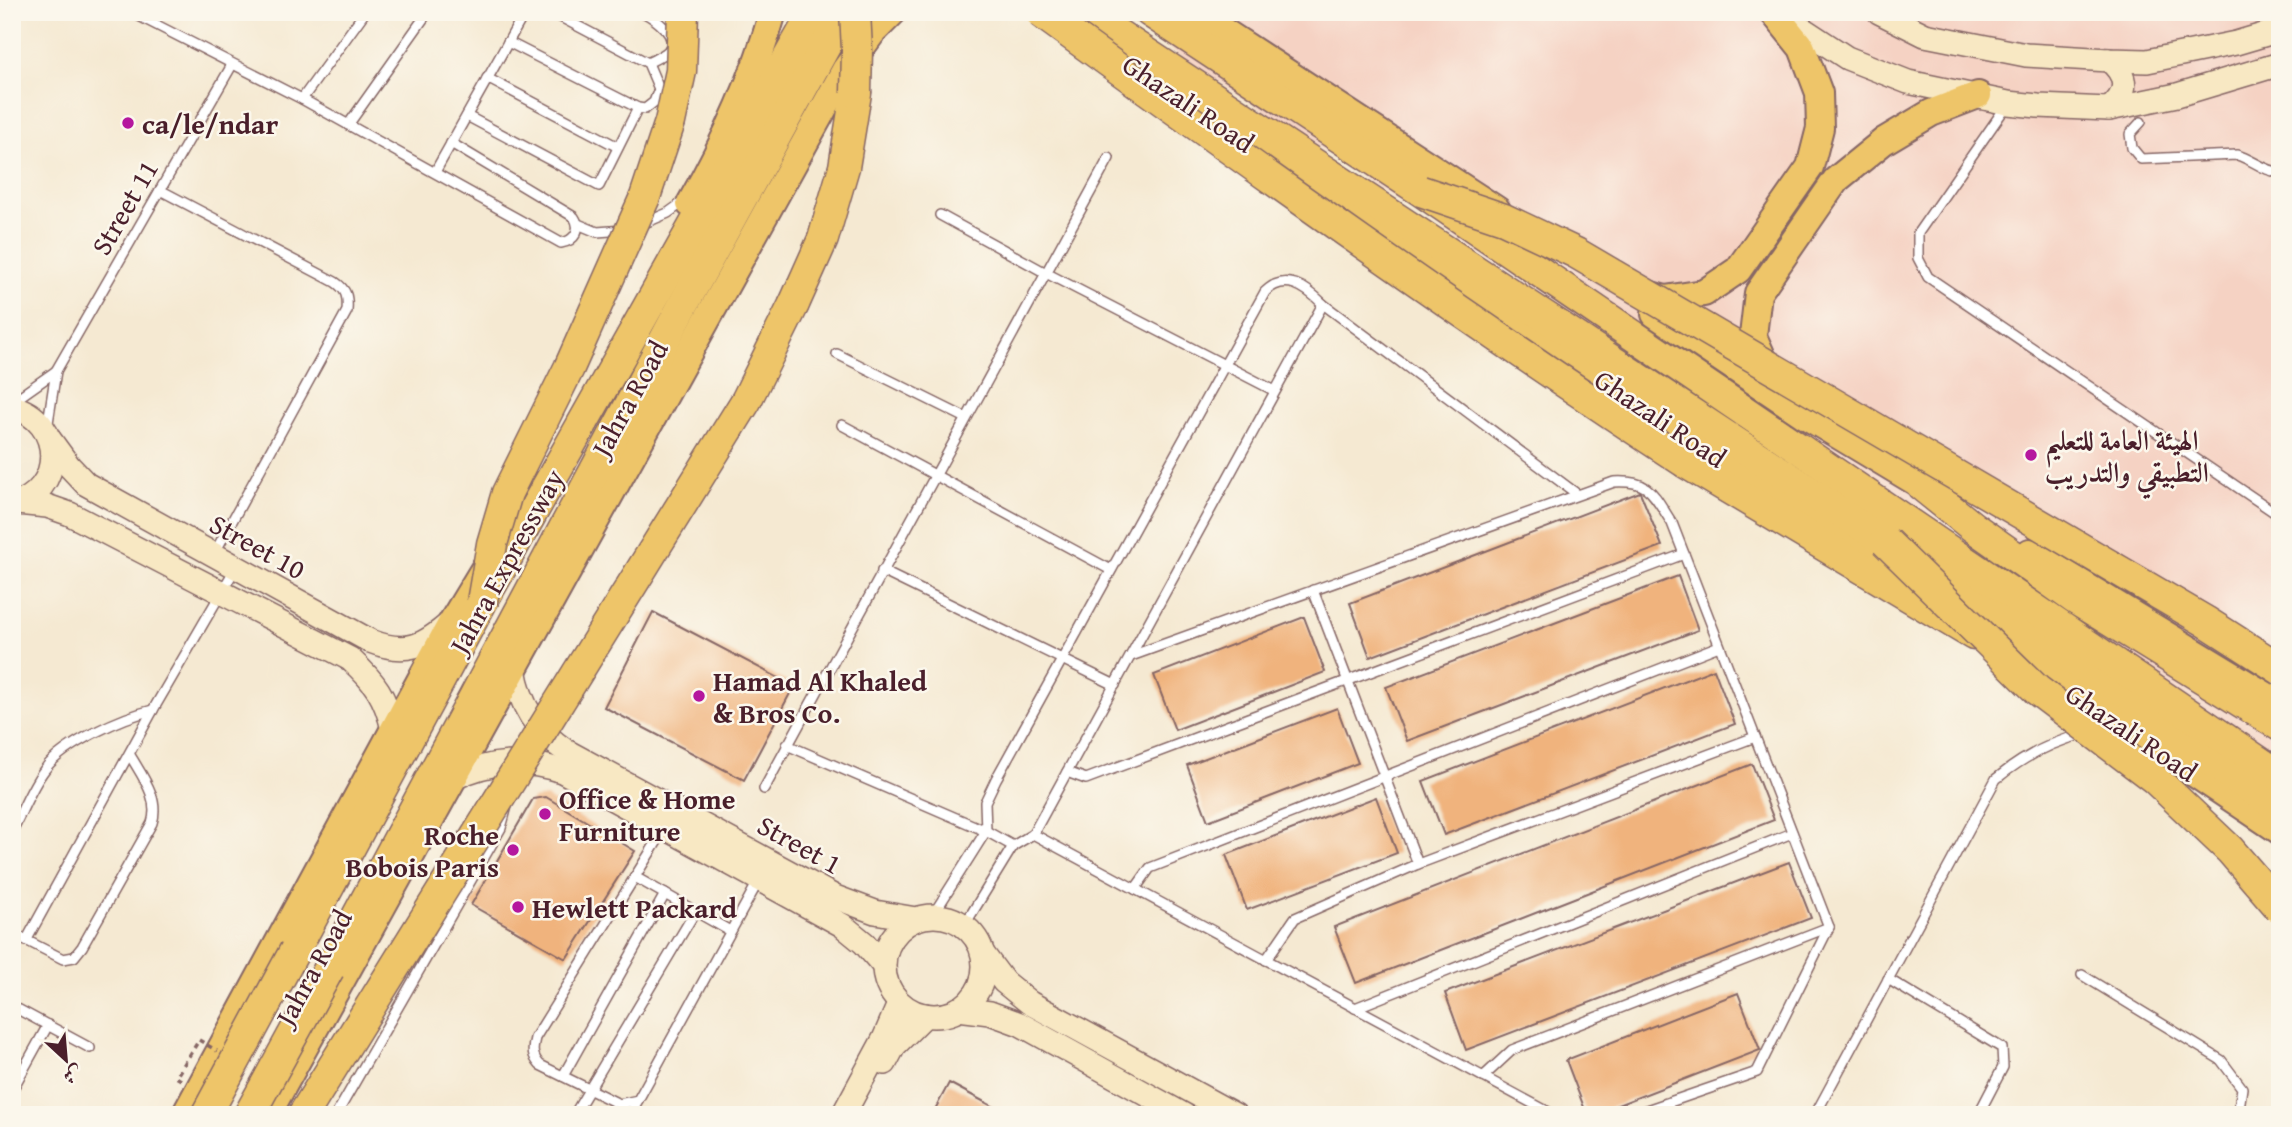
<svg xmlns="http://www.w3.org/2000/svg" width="2292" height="1127" font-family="'Gentium Book Plus',Amiri,serif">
<rect width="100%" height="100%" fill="#fbf7ec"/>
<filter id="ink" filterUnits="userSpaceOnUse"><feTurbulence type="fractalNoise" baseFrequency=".0143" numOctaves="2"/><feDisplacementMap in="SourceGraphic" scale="14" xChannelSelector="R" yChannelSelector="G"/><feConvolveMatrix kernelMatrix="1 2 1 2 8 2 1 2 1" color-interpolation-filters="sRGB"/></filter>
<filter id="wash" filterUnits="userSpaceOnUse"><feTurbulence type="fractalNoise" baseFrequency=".00686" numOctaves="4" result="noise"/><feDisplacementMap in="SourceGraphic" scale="28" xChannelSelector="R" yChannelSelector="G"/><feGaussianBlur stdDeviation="1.57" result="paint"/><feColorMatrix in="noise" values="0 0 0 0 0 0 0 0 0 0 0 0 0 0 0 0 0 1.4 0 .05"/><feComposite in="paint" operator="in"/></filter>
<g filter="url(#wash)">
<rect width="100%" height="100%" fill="#f5e9d2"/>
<polygon fill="#f5d2c3" points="1115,12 2280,12 2280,793 1656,373"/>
<g id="blocks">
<g fill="#f0b37d">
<polygon points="1640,492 1662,546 1370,657 1350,603"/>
<polygon points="1678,576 1698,630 1407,741 1386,687"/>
<polygon points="653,612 794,686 744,780 604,707"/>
<polygon points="1304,617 1325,672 1175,730 1154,675"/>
<polygon points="1714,669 1735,724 1444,835 1423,781"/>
<polygon points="1337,708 1358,763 1208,821 1187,765"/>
<polygon points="1752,764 1774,820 1356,983 1334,927"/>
<polygon points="546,797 635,851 566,959 471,905 533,799"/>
<polygon points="1376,797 1397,853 1247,910 1226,855"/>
<polygon points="1789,862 1811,918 1466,1050 1445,993"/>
<polygon points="1738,993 1760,1050 1592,1115 1587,1115 1566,1060"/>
<polygon points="949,1083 1009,1115 932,1115"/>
</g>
</g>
</g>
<g filter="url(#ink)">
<use href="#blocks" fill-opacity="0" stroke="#866665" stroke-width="2"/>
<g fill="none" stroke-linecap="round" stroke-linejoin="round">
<g stroke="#866665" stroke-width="12">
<g id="lane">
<path d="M131,12L302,99L561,243C575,241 582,229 574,217L451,143"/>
<path d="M643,12C654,18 681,36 668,51C663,56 654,59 648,63"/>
<polyline points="508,42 638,108 645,109 654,102 659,89 648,63 551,12"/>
<polyline points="487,78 618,147"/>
<polyline points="302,99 365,12"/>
<polyline points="2007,105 1918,233 1918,258 1928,277 2280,516"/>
<polyline points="467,116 599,186 638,108"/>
<path d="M2141,122L2130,134L2132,148L2141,159L2237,155C2252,159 2265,172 2280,172"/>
<polyline points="348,125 428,12"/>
<polyline points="435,172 525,12"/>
<path d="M160,190L335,282C347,290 348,297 347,311L214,554"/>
<polyline points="940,215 1046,273 1275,391"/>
<polyline points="578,224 597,232 624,230"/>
<polyline points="640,225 668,213 686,200"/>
<polyline points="837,354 966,418"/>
<polyline points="12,402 56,371"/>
<polyline points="842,425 1111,570"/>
<polyline points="47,429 56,371 232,65"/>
<polyline points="882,571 1115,685"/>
<polyline points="1313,590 1418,864"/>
<path d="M1131,656L1614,482C1651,480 1653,494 1672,523L1829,927L1757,1072L1632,1115"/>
<polyline points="787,745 986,831 1013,846"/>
<polyline points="1067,772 1086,779 1684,554"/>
<polyline points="764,789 1109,158"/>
<path d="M664,830L535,1038C532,1050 532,1056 540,1065L619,1104L638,1100L759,880"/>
<path d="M12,831C23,810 31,787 45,769C64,743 123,717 153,710"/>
<polyline points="1033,834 1554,1115"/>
<polyline points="635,877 730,931"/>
<polyline points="1135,889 1150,868 1719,646"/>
<path d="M933,915L986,831L985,802L996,779L1265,292C1285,272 1306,287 1323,304L1577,494"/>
<polyline points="964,926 1013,846 1033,834 1323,304"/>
<path d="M12,933L63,959L74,957L82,947L152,823C160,798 142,776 130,755"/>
<polyline points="26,941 153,710 235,569"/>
<polyline points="1266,960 1295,918 1418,864 1755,737"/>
<polyline points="2082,975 2221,1060 2242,1088 2238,1115"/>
<polyline points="1888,979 2002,1048 2003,1067 1978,1115"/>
<polyline points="12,1006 90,1048"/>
<polyline points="1355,1008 1792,833"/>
<polyline points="563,1076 665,894"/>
<polyline points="1483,1077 1512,1050 1829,927"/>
<polyline points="12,1090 48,1025"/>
<polyline points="336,1115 501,828 507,806"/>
<polyline points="574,1115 695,912"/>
<polyline points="630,1115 638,1100"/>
<path d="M1815,1115L1996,779C2023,757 2050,742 2084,734"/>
</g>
</g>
<g stroke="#866665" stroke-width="26">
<g id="secondary">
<polyline points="1879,12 1925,35 2026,55 2109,60 2147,61 2236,43 2280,30"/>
<polyline points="1780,14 1847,58 1908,82 2008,103 2038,106 2109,109 2177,95 2280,64"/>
<path d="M2109,109C2129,93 2128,76 2109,60"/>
<path d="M12,407C65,420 65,492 12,505"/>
<path d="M50,440L69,466L86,484L370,641C406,655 423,647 451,622"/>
<path d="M17,503L47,506L70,514L350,659C376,683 385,696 393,729"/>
<path d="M514,669C520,705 536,731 566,751L835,897L875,912L916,919"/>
<path d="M454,778C490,760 524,759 562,771L842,925L864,943L883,965"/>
<circle cx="934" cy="966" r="50"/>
<polyline points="983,954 1004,982 1030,1003 1235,1115"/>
<polyline points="958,1009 990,1013 1020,1024 1184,1115"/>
<polyline points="885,1063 894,1046 925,1015"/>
<polyline points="843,1115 884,1039 899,1004"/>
</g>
</g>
<g stroke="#866665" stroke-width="30">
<g id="primary">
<polyline points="1194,12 1497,210"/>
<polyline points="1194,106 1879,563"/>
<path d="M690,204C724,144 754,79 773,12"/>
<polyline points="1644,293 1665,299 1704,293 1738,270 1810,167 1820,128 1819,93 1802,48 1773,12"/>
<polyline points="1655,314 1803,414 1941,497"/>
<polyline points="1769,372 1753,336 1758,293 1836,180 1884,141 1931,113 1978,95"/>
<polyline points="2030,552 2280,704"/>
<polyline points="2091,704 2280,831"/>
<polyline points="185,1115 453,620 487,564"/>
<polyline points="267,1115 845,70 872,33 893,12"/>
</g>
</g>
<g stroke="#866665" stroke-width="33">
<g id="highway">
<polyline points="1084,12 1885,541 2280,808"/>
<polyline points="1150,12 1421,191 2280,776"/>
<polyline points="794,304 823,239 844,167 856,93"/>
<polyline points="1686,463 1974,635"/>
<polyline points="1922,486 1973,527 2075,599 2280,726"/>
<polyline points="2016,661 2109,717"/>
<polyline points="295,950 482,602 814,12"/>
<polyline points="329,969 689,294 844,12"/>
</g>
</g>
<polyline stroke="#866665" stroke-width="3.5" stroke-dasharray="5 5" stroke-linecap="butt" points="181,1080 176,1077 199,1040"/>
<use href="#lane" stroke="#fff" stroke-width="9"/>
<use href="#secondary" stroke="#f8e8c3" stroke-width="23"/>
<use href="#primary" stroke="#eec569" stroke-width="26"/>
<use href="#highway" stroke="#eec569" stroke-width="30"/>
<g stroke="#866665" stroke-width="33" stroke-linecap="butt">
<g id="highway-bridge">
<polyline points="855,12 857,50 856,93"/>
<path d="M1040,12C1252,166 1466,319 1686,463"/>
<polyline points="1421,191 1504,219 1576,253 2205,621 2280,669"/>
<polyline points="1885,541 2037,690 2155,779 2230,850 2280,908"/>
<polyline points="482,602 492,544 507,493 569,368 645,197 670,122 681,71 683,12"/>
<polyline points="206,1115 295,950"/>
<polyline points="249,1115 329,969"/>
<polyline points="303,1115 746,401 794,304"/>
</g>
</g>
<polyline stroke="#866665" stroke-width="3.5" stroke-dasharray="5 5" stroke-linecap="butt" points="199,1040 217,1051"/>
<use href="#highway-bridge" stroke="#eec569" stroke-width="30"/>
</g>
</g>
<g fill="#b5179e" stroke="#fbf7ec" stroke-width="2.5">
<circle cx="128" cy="123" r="7"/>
<circle cx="2031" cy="455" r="7"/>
<circle cx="699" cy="696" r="7"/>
<circle cx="545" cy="814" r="7"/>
<circle cx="513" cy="850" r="7"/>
<circle cx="518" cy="907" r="7"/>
</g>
<g text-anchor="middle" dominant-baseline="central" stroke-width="5" stroke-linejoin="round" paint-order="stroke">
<g font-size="28" fill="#4a1f2b" stroke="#fbf7ec">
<text transform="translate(1189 103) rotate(34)">Ghazali Road</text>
<text transform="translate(124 207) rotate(-60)">Street 11</text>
<text transform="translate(629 398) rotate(-61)">Jahra Road</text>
<text transform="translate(1661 418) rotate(34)">Ghazali Road</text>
<text transform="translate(258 546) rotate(29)">Street 10</text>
<text transform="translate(506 561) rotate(-61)">Jahra Expressway</text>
<text transform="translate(2132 732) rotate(34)">Ghazali Road</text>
<text transform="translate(800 844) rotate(29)">Street 1</text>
<text transform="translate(313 967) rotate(-61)">Jahra Road</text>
</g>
<g font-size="28" font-weight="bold" fill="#4a1f2b" stroke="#fbf7ec" text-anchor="start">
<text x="142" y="123">ca/le/ndar</text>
<text x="2045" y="439">الهيئة العامة للتعليم<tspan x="2045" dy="32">التطبيقي والتدريب</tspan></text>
<text x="713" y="680">Hamad Al Khaled<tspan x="713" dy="32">&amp; Bros Co.</tspan></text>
<text x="559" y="798">Office &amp; Home<tspan x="559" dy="32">Furniture</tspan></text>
<text x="499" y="834" text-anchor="end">Roche<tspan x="499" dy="32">Bobois Paris</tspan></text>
<text x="532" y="907">Hewlett Packard</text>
</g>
</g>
<rect width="2292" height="1127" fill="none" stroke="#fbf7ec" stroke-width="42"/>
<g transform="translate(66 1060) rotate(154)" stroke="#fbf7ec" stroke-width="5" paint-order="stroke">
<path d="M0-5L12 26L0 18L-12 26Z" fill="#4a1f2b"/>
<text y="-10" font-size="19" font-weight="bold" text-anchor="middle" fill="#4a1f2b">ش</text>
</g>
</svg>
